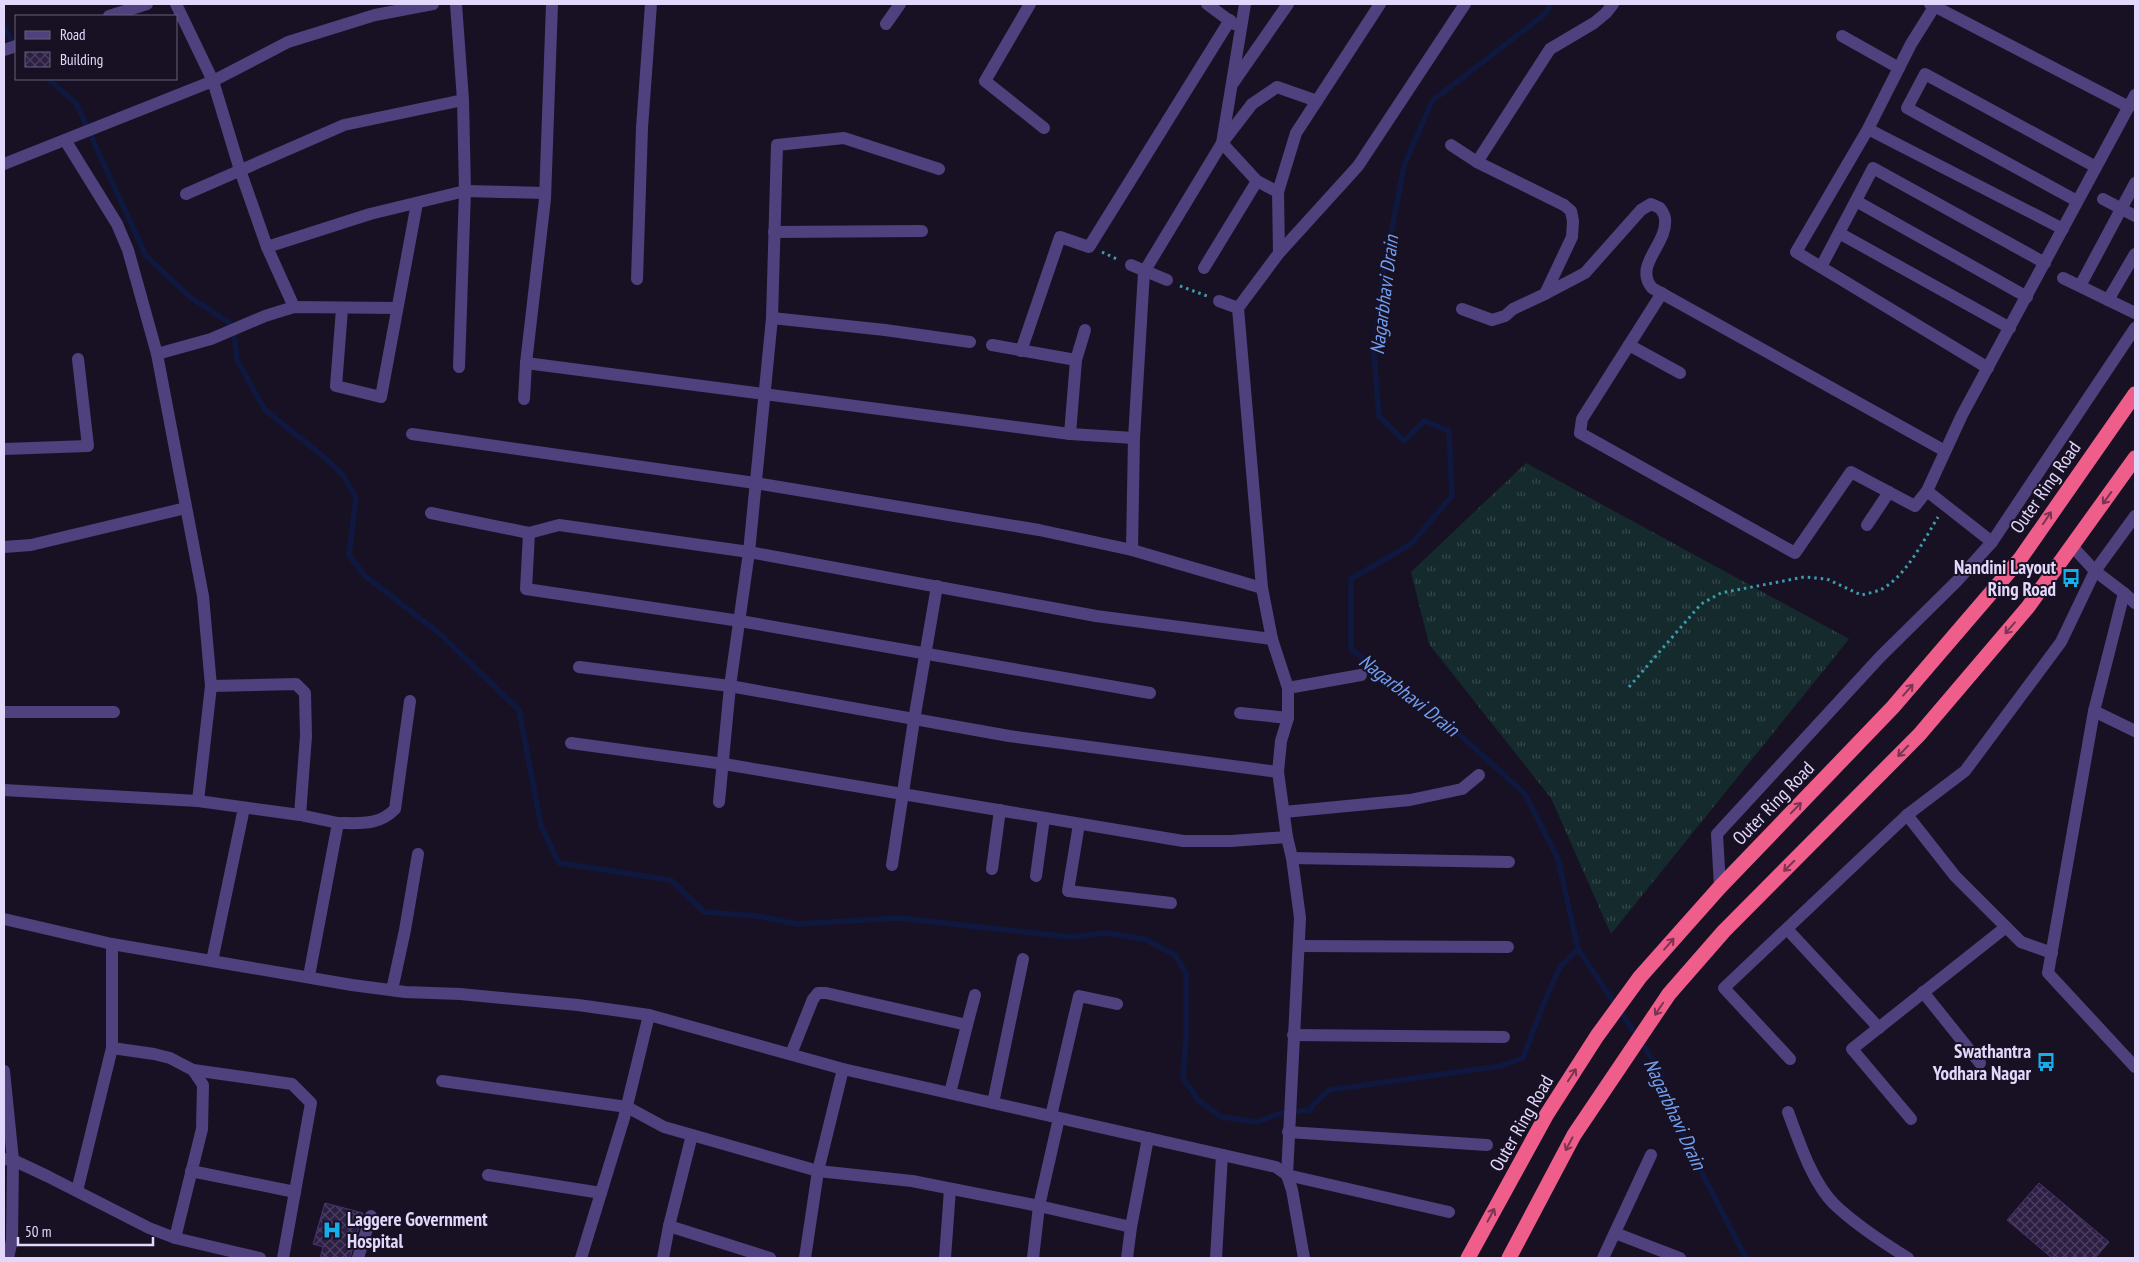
<svg xmlns="http://www.w3.org/2000/svg" width="2139" height="1262" font-family="'PT Sans Narrow',sans-serif">
<defs>
<pattern id="grass-tufts" width="24" height="20" patternUnits="userSpaceOnUse" patternTransform="scale(1.25)"><rect width="24" height="20" fill="#152a2d"/><path d="M3 7l-1-3M5 7V3M7 7l1-3M15 17l-1-3M17 17v-4M19 17l1-3" fill="none" stroke="#37484c"/></pattern>
<pattern id="building-cross-hatch" width="8" height="8" patternUnits="userSpaceOnUse" patternTransform="scale(1.25)"><rect width="8" height="8" fill="#2d1f43"/><path d="M0 0l8 8M0 8l8-8" fill="none" stroke="#4b3f5f"/></pattern>
</defs>
<rect width="100%" height="100%" fill="#181124"/>
<polygon fill="url(#grass-tufts)" points="1526,463 1849,639 1611,934 1551,798 1429,644 1411,572"/>
<g fill="none" stroke-linecap="round" stroke-linejoin="round">
<g stroke="#0f183f" stroke-width="5.5">
<polyline points="1551,4 1545,14 1432,101 1404,166 1384,271 1374,354 1379,416 1404,441 1424,421 1449,431 1452,496 1411,544 1351,579 1351,649 1437,714 1525,794 1558,859 1578,949 1657,1066 1686,1142 1746,1258"/>
<polyline points="4,27 15,47"/>
<polyline points="48,79 76,103 146,256 190,297 231,324 234,332 237,360 265,410 324,457 343,475 356,498 349,555 365,576 439,633 519,710 541,826 559,863 671,880 704,912 757,916 797,924 899,918 1071,937 1107,933 1144,939 1175,955 1186,973 1186,1039 1183,1078 1199,1101 1222,1117 1256,1122 1279,1114 1310,1110 1313,1105 1329,1090 1501,1066 1523,1058 1543,1005 1560,967 1578,949"/>
</g>
</g>
<g fill="url(#building-cross-hatch)" stroke="#49336d">
<polygon points="2039,1183 2109,1242 2095,1258 2052,1258 2007,1220"/>
<polygon points="325,1203 363,1213 350,1258 320,1258 323,1247 313,1244"/>
</g>
<g fill="none" stroke-linecap="round" stroke-linejoin="round">
<g stroke="#3b9eac" stroke-width="3" stroke-dasharray="2.5 4" stroke-linecap="butt">
<polyline points="1102,252 1119,260"/>
<polyline points="1180,286 1207,296"/>
<path d="M1629,687L1701,604L1721,593L1804,577L1827,579L1861,595C1867,594 1874,592 1880,590C1905,578 1924,540 1938,517"/>
</g>
<g stroke="#4e417e" stroke-width="12">
<polyline points="176,4 213,81 240,170 267,247 370,214 465,191 545,193"/>
<polyline points="456,4 463,100 465,191 459,367"/>
<polyline points="1030,4 985,81 1044,128"/>
<polyline points="1207,4 1234,24"/>
<polyline points="1245,4 1222,143 1257,181 1278,192"/>
<polyline points="1930,4 2129,107"/>
<polyline points="1936,4 1911,44 1868,129 1796,252 1988,368"/>
<polyline points="109,16 147,4"/>
<polyline points="886,24 900,4"/>
<polyline points="1842,36 1899,68"/>
<polyline points="4,50 16,46"/>
<polyline points="1233,83 1288,4"/>
<polyline points="1868,129 2063,229"/>
<polyline points="1451,145 1477,162"/>
<polyline points="4,164 213,81 288,42 375,15 433,4"/>
<polyline points="186,194 344,125 463,100"/>
<polyline points="2103,199 2135,216"/>
<polyline points="1856,201 2027,297"/>
<polyline points="2077,201 1907,108 1925,74 2096,167"/>
<polyline points="774,232 922,231"/>
<polyline points="1839,233 2010,328"/>
<polyline points="267,247 294,307"/>
<polyline points="1279,253 1358,166 1465,4"/>
<polyline points="1131,265 1167,280"/>
<polyline points="1821,267 1873,168 2045,263"/>
<polyline points="1204,268 1257,181"/>
<polyline points="2063,278 2135,313"/>
<polyline points="637,279 642,128 651,4"/>
<polyline points="2080,286 2135,183"/>
<polyline points="1662,293 1582,419 1580,433 1795,553 1851,472 1915,506 1927,491"/>
<path d="M1545,294L1585,273L1641,210L1651,204L1660,208C1662,211 1665,215 1665,219C1668,244 1633,265 1652,288L1945,451"/>
<polyline points="2108,300 2135,254"/>
<polyline points="1219,301 1238,308"/>
<polyline points="342,309 336,386 381,397 417,203"/>
<polyline points="1462,309 1492,320 1505,316 1513,309 1545,294 1572,237 1573,221 1571,211 1564,205 1477,162 1550,49 1594,23 1606,13 1613,4"/>
<polyline points="772,318 885,330 970,342"/>
<polyline points="992,345 1076,360 1070,434 1134,438 1132,550"/>
<polyline points="1629,345 1680,373"/>
<polyline points="1021,351 1060,237 1089,247 1230,20"/>
<polyline points="157,354 211,339 265,316 294,307 397,308"/>
<polyline points="1076,360 1085,330"/>
<polyline points="526,363 1070,434"/>
<polyline points="524,399 526,363 545,199 552,4"/>
<polyline points="412,434 755,483 1039,530 1132,550 1262,588"/>
<polyline points="1134,438 1144,272 1222,143 1252,104 1277,87 1317,101"/>
<polyline points="4,449 88,446 78,359"/>
<polyline points="431,513 529,533"/>
<polyline points="1867,525 1889,492"/>
<polyline points="1992,542 1927,491 1962,415 2135,95"/>
<polyline points="2072,546 2095,571 2124,593 2094,711 2048,973 2135,1067"/>
<polyline points="4,547 31,545 186,508"/>
<polyline points="2124,593 2135,603"/>
<polyline points="579,667 730,686 1009,736 1278,772"/>
<polyline points="211,686 296,684 305,693 306,736 300,815"/>
<polyline points="1288,688 1361,675"/>
<polyline points="1150,693 740,621 526,589 529,533 559,525 749,552 1096,616 1272,639"/>
<polyline points="2094,711 2135,731"/>
<polyline points="4,712 114,712"/>
<polyline points="1240,713 1288,718"/>
<polyline points="571,743 724,764 1183,841 1231,841 1287,837 1292,858 1300,918 1287,1175 1449,1212"/>
<polyline points="4,790 198,801 211,686 203,596 157,354 128,250 117,224 65,140"/>
<polyline points="198,801 300,815 338,823 309,976"/>
<polyline points="719,802 730,686 749,552 772,318 777,145 844,138 939,169"/>
<polyline points="1284,812 1410,800 1462,789 1479,775"/>
<polyline points="1907,815 1955,876 2021,942 2052,953"/>
<path d="M338,823C360,823 379,826 395,809L410,701"/>
<polyline points="1079,824 1068,891 1171,903"/>
<polyline points="1287,837 1278,772 1281,741 1288,718 1288,688 1272,639 1262,588 1238,308 1279,253 1278,192 1296,133 1380,4"/>
<polyline points="1292,858 1509,862"/>
<polyline points="892,865 914,720 937,586"/>
<polyline points="992,869 1000,810"/>
<polyline points="1036,876 1044,818"/>
<polyline points="1720,887 1717,834 1880,657 1957,581 1992,542 2135,328"/>
<polyline points="4,919 112,944 352,985 405,992 460,994 578,1005 649,1015 843,1069 1276,1167 1287,1175 1292,1190 1304,1258"/>
<polyline points="1787,929 1879,1028"/>
<polyline points="1299,946 1508,947"/>
<polyline points="212,961 244,808"/>
<polyline points="392,990 405,930 418,854"/>
<polyline points="1923,992 1980,1063"/>
<polyline points="967,1025 975,995"/>
<polyline points="1293,1035 1504,1037"/>
<polyline points="112,1048 154,1054 170,1058 193,1070 203,1085 202,1129 175,1238"/>
<polyline points="791,1054 813,999 818,993 826,993 967,1025 950,1093"/>
<polyline points="1790,1059 1724,988 1907,815 1965,771 2061,642 2095,571 2135,516"/>
<polyline points="193,1070 292,1084 311,1103 283,1258"/>
<polyline points="4,1071 13,1160 12,1240 8,1258"/>
<polyline points="442,1081 627,1107 664,1127 818,1171 912,1181 1039,1206 1131,1227"/>
<polyline points="993,1103 1023,959"/>
<path d="M1788,1112C1799,1141 1812,1182 1834,1204C1856,1225 1882,1242 1908,1258"/>
<polyline points="1051,1116 1079,996 1117,1004"/>
<polyline points="1911,1119 1852,1049 2006,927"/>
<polyline points="1288,1132 1487,1145"/>
<polyline points="4,1159 13,1160 47,1176 149,1228 175,1238 260,1258"/>
<polyline points="191,1171 295,1192"/>
<polyline points="488,1175 601,1193"/>
<polyline points="77,1191 112,1048 112,944"/>
<polyline points="669,1226 770,1258"/>
<polyline points="1615,1233 1680,1258"/>
<polyline points="358,1258 371,1216"/>
<polyline points="581,1258 624,1118 649,1015"/>
<polyline points="663,1258 669,1226 692,1135"/>
<polyline points="805,1258 818,1171 843,1069"/>
<polyline points="945,1258 950,1189"/>
<polyline points="1033,1258 1039,1206 1059,1118"/>
<polyline points="1127,1258 1131,1227 1148,1138"/>
<polyline points="1216,1258 1222,1155"/>
<polyline points="1603,1258 1651,1155"/>
</g>
<g stroke="#ef5e8a" stroke-width="15">
<polyline points="1468,1258 1547,1114 1597,1036 1640,977 1720,887 1893,707 2020,559 2135,394"/>
<polyline points="1509,1258 1574,1135 1669,994 1724,931 1919,735 2028,607 2135,458"/>
</g>
</g>
<defs><path id="oneway-shaft" d="M-6 0H5M1.5-3L5.5 0L1.5 3" fill="none" stroke-width="1.6" stroke-linecap="round" stroke-linejoin="round" transform="scale(1.25)"/></defs>
<g stroke="#793452">
<use href="#oneway-shaft" transform="translate(2107 498) rotate(126)"/>
<use href="#oneway-shaft" transform="translate(2047 518) rotate(-56)"/>
<use href="#oneway-shaft" transform="translate(2010 628) rotate(131)"/>
<use href="#oneway-shaft" transform="translate(1908 690) rotate(-49)"/>
<use href="#oneway-shaft" transform="translate(1903 751) rotate(134)"/>
<use href="#oneway-shaft" transform="translate(1796 808) rotate(-46)"/>
<use href="#oneway-shaft" transform="translate(1789 866) rotate(135)"/>
<use href="#oneway-shaft" transform="translate(1669 944) rotate(-49)"/>
<use href="#oneway-shaft" transform="translate(1659 1009) rotate(124)"/>
<use href="#oneway-shaft" transform="translate(1572 1075) rotate(-57)"/>
<use href="#oneway-shaft" transform="translate(1569 1144) rotate(118)"/>
<use href="#oneway-shaft" transform="translate(1491 1215) rotate(-62)"/>
</g>
<defs>
<g id="bus-bare" transform="scale(1.5)"><path d="M-5-6H5V4H4V6H2V4H-2V6H-4V4H-5ZM-3.5-4V0h7V-4ZM-3.5 1.2v1.5H-2V1.2ZM2 1.2v1.5H3.5V1.2Z" fill="#17ade8" stroke="#181124" stroke-width="2.5" paint-order="stroke"/></g>
<g id="hospital-bare" transform="scale(1.5)"><path d="M-5-5h3v3.5h4V-5h3V5h-3V1.5h-4V5h-3Z" fill="#17ade8" stroke="#181124" stroke-width="2.5" paint-order="stroke"/></g>
</defs>
<g fill-rule="evenodd">
<use href="#bus-bare" x="2071" y="578"/>
<use href="#bus-bare" x="2046" y="1062"/>
<use href="#hospital-bare" x="332" y="1230"/>
</g>
<g text-anchor="middle" dominant-baseline="central" stroke-width="4" stroke-linejoin="round" paint-order="stroke">
<g font-size="19" fill="#e2d8fb" stroke="#181124">
<text transform="translate(2045 487) rotate(-55)">Outer Ring Road</text>
<text transform="translate(1773 803) rotate(-46)">Outer Ring Road</text>
<text transform="translate(1521 1123) rotate(-60)">Outer Ring Road</text>
</g>
<g font-size="19" font-weight="bold" fill="#e2d8fb" stroke="#181124" text-anchor="end">
<text x="2056" y="567">Nandini Layout<tspan x="2056" dy="22">Ring Road</tspan></text>
<text x="2031" y="1051">Swathantra<tspan x="2031" dy="22">Yodhara Nagar</tspan></text>
<text x="347" y="1219" text-anchor="start">Laggere Government<tspan x="347" dy="22">Hospital</tspan></text>
</g>
<g font-size="20" font-style="italic" fill="#709ef1" stroke="#181124">
<text transform="translate(1384 295) rotate(-83)">Nagarbhavi Drain</text>
<text transform="translate(1409 695) rotate(38)">Nagarbhavi Drain</text>
<text transform="translate(1675 1114) rotate(65)">Nagarbhavi Drain</text>
</g>
</g>
<rect width="2139" height="1262" fill="none" stroke="#e2d8fb" stroke-width="10"/>
<rect x="15" y="15" width="162" height="65" fill="#181124" stroke="#69617a"/>
<rect x="25" y="31" width="25" height="8" fill="#4e417e" stroke="#69617a"/>
<text x="60" y="40" font-size="15" fill="#e2d8fb">Road</text>
<rect x="25" y="52" width="25" height="15" fill="url(#building-cross-hatch)" stroke="#69617a"/>
<text x="60" y="65" font-size="15" fill="#e2d8fb">Building</text>
<path d="M18 1237v8h135v-8" fill="none" stroke="#e2d8fb" stroke-width="2.5"/>
<text x="25" y="1237" font-size="15" fill="#e2d8fb" stroke="#181124" stroke-width="4" paint-order="stroke">50 m</text>
</svg>
